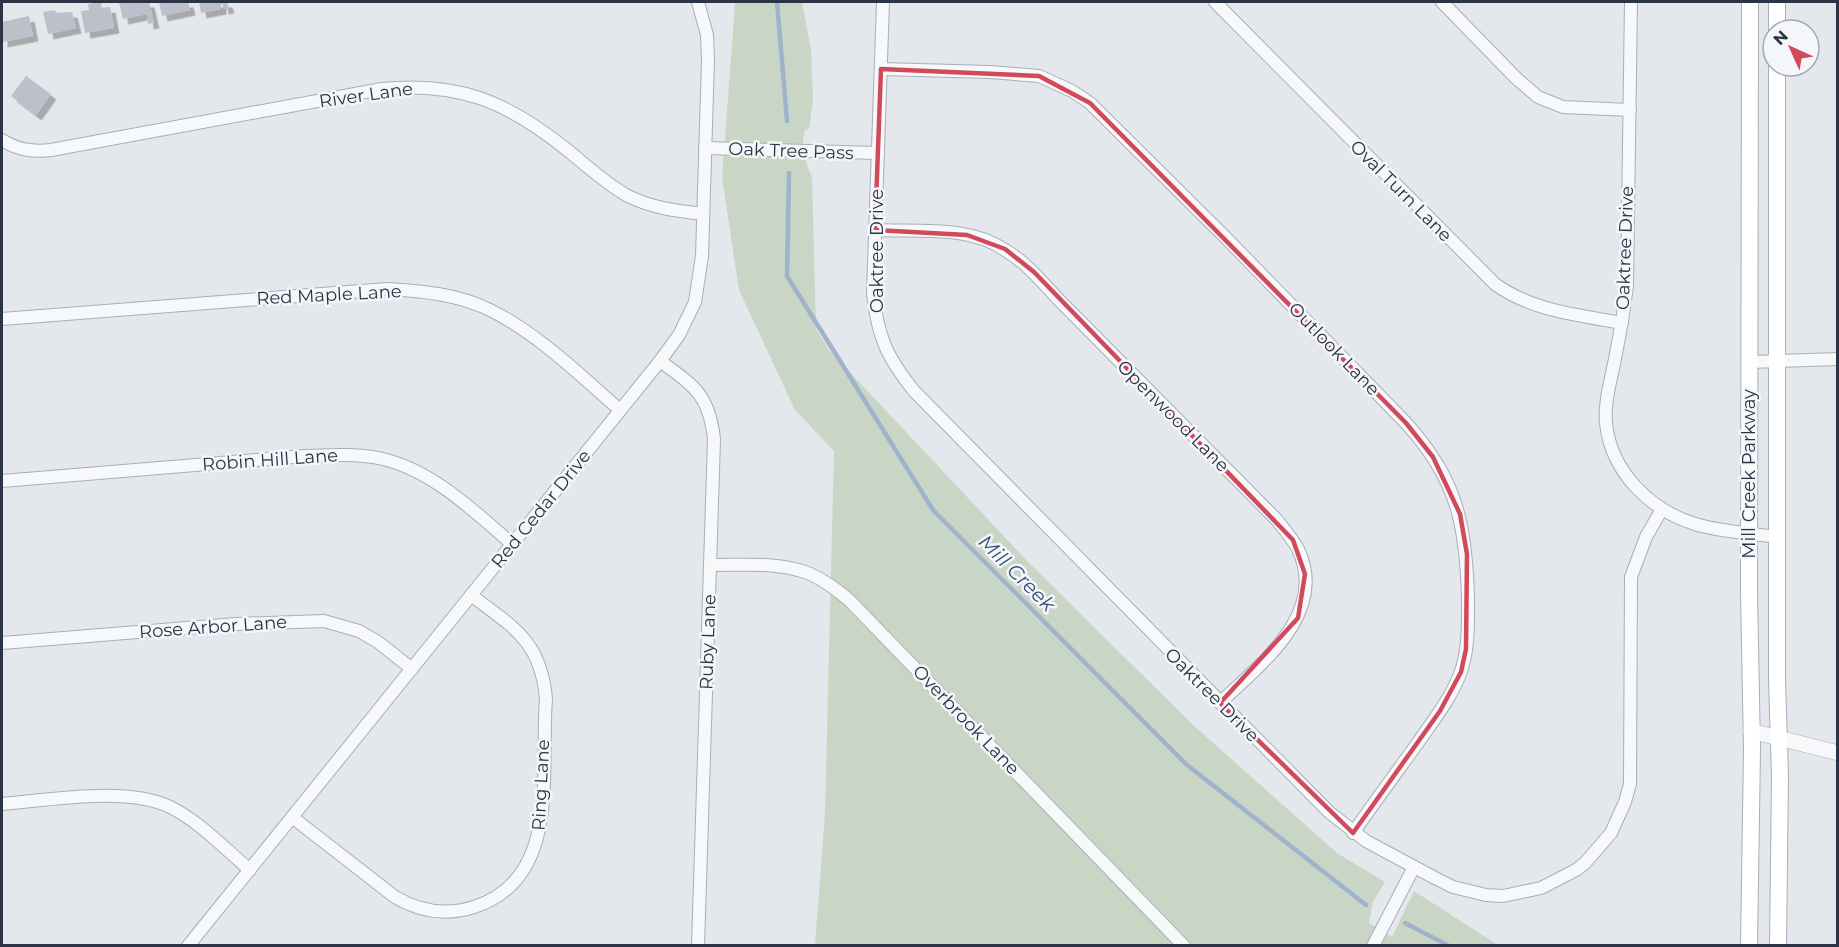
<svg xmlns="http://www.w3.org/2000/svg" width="1839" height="947" font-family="Montserrat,sans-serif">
<defs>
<filter id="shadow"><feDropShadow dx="5.5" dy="5.5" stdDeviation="0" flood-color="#0004"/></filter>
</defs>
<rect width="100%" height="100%" fill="#e4e7ec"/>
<path fill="#c9d6c5" d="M734,2H802L811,50L813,99L809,129L805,130C800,147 805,162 812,177L816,329L829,350L1031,565L1192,724L1337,853L1385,882L1373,902L1369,923L1392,937L1414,891L1498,945H815L825,813L834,451L795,410L739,290L722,177L735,5Z"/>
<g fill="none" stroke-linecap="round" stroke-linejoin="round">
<g stroke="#9fb4cc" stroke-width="4.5">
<polyline points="777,2 787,121"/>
<polyline points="789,173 787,276 933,510 1187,765 1366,905"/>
<polyline points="1405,923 1449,946"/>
</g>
</g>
<g fill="#bbc0ca" filter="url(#shadow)">
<polygon points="101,2 102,8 110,7 114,28 85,33 81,11 89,10 88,4"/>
<polygon points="119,2 149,2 154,23 148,24 147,14 123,19"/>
<polygon points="159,2 188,2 190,10 162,16"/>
<polygon points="199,2 227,2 229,8 223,9 223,4 221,4 221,9 201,13"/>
<polygon points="55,10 56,13 72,12 76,28 48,34 43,12"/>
<polygon points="29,16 33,36 2,42 2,22"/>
<polygon points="26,76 51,94 36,115 11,96"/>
</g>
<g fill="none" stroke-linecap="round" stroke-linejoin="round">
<g stroke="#a9aeb7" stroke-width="14">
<g id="minor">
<path d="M883,2L873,294C878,338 887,357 914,391L1329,812L1366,841L1435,878L1453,887L1486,895L1503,896L1541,888L1576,870L1585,863L1611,833L1625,802L1630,784L1631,577L1646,537L1662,509"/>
<path d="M1215,2L1495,284C1532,311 1578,315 1622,323"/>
<polyline points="1442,2 1516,78 1538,97 1563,107 1630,110"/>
<path d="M1631,2L1627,286C1624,311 1620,335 1615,359C1611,380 1604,402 1606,423C1611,472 1650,510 1695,524C1721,532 1750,533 1777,537"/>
<path d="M881,69L990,72L1039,76L1072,91L1090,103L1226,238L1406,423C1457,479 1466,524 1468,598C1468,622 1469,651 1460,674C1450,700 1432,722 1417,744C1396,773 1374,803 1353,833"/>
<path d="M2,140C18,150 32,152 51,150L382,89C459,81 507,102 566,149C586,165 606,184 628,196C652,208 677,211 703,214"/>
<polyline points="705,148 878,153"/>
<path d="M875,230C917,232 968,225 1005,250C1027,263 1042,282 1059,300L1276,519C1284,529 1292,538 1298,549C1329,614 1260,664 1220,703"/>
<path d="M2,319L387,289C421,291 458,294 490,310C537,333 581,376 620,410"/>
<path d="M660,361C694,386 709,394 714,439L698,946"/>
<polyline points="1749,362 1838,359"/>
<path d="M2,481L305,456C330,455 357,453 383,459C433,471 474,511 512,544"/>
<path d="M712,565C742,565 777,562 805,572C822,578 836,589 849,600L1184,946"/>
<polyline points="2,643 236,624 324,621 359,631 378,642 412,669"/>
<path d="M2,804C49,800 128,786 170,807C199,821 225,849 250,870"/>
<path d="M292,817L395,897C419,911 446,916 474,907C562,879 540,771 546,699C541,641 514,628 471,595"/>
<polyline points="188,946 660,361 679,335 695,302 702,256 708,60 707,35 698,2"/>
<polyline points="1373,946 1414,867"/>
</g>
</g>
<g stroke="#a9aeb7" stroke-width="16">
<polyline id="tertiary" points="1751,731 1838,753"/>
</g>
<g stroke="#a9aeb7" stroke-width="18">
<g id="secondary">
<polyline points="1777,30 1777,2"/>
<polyline points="1777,66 1777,680 1780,776 1778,946"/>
<polyline points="1749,946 1752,749 1749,592 1750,2"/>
</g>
</g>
<use href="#minor" stroke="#f7f8fa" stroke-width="12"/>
<use href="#tertiary" stroke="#f7f8fa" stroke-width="15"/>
<use href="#secondary" stroke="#fff" stroke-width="16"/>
</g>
<path fill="none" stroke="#d1495b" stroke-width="4.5" stroke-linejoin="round" d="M881,69L1039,76L1090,103L1406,423L1433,457L1460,514L1467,554L1466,649L1461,672L1440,711L1353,833L1220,703L1298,618L1305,574L1293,540L1034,272L1005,249L967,235L875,230Z"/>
<g text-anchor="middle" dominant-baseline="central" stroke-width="5" stroke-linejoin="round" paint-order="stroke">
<g font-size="18" fill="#2b3445" stroke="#f4f6f9">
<text transform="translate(366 95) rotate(-8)">River Lane</text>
<text transform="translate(791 151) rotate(2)">Oak Tree Pass</text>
<text transform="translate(1401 191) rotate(45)">Oval Turn Lane</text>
<text transform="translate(1625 248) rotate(-88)">Oaktree Drive</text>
<text transform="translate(877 251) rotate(-90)">Oaktree Drive</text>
<text transform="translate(329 295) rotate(-3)">Red Maple Lane</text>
<text transform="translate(1334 349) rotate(46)">Outlook Lane</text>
<text transform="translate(1173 416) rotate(45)">Openwood Lane</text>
<text transform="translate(270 460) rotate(-4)">Robin Hill Lane</text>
<text transform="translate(1749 474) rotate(-90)">Mill Creek Parkway</text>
<text transform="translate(541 509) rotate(-51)">Red Cedar Drive</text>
<text transform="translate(213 627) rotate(-4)">Rose Arbor Lane</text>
<text transform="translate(708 642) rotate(-88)">Ruby Lane</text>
<text transform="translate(1212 695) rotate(45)">Oaktree Drive</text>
<text transform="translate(966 720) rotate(46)">Overbrook Lane</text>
<text transform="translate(541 785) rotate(-87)">Ring Lane</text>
</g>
<g font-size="20" font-style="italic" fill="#34527a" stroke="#f4f6f9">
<text transform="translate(1017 573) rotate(45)">Mill Creek</text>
</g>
</g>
<rect width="1839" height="947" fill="none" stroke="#2b3445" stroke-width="6"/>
<g transform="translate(1791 48) rotate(315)"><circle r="28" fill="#f4f6f9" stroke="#a4a8b1" stroke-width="1.5"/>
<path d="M0-4.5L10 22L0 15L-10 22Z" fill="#d1495b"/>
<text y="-9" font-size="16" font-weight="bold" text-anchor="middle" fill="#2b3445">N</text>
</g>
</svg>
